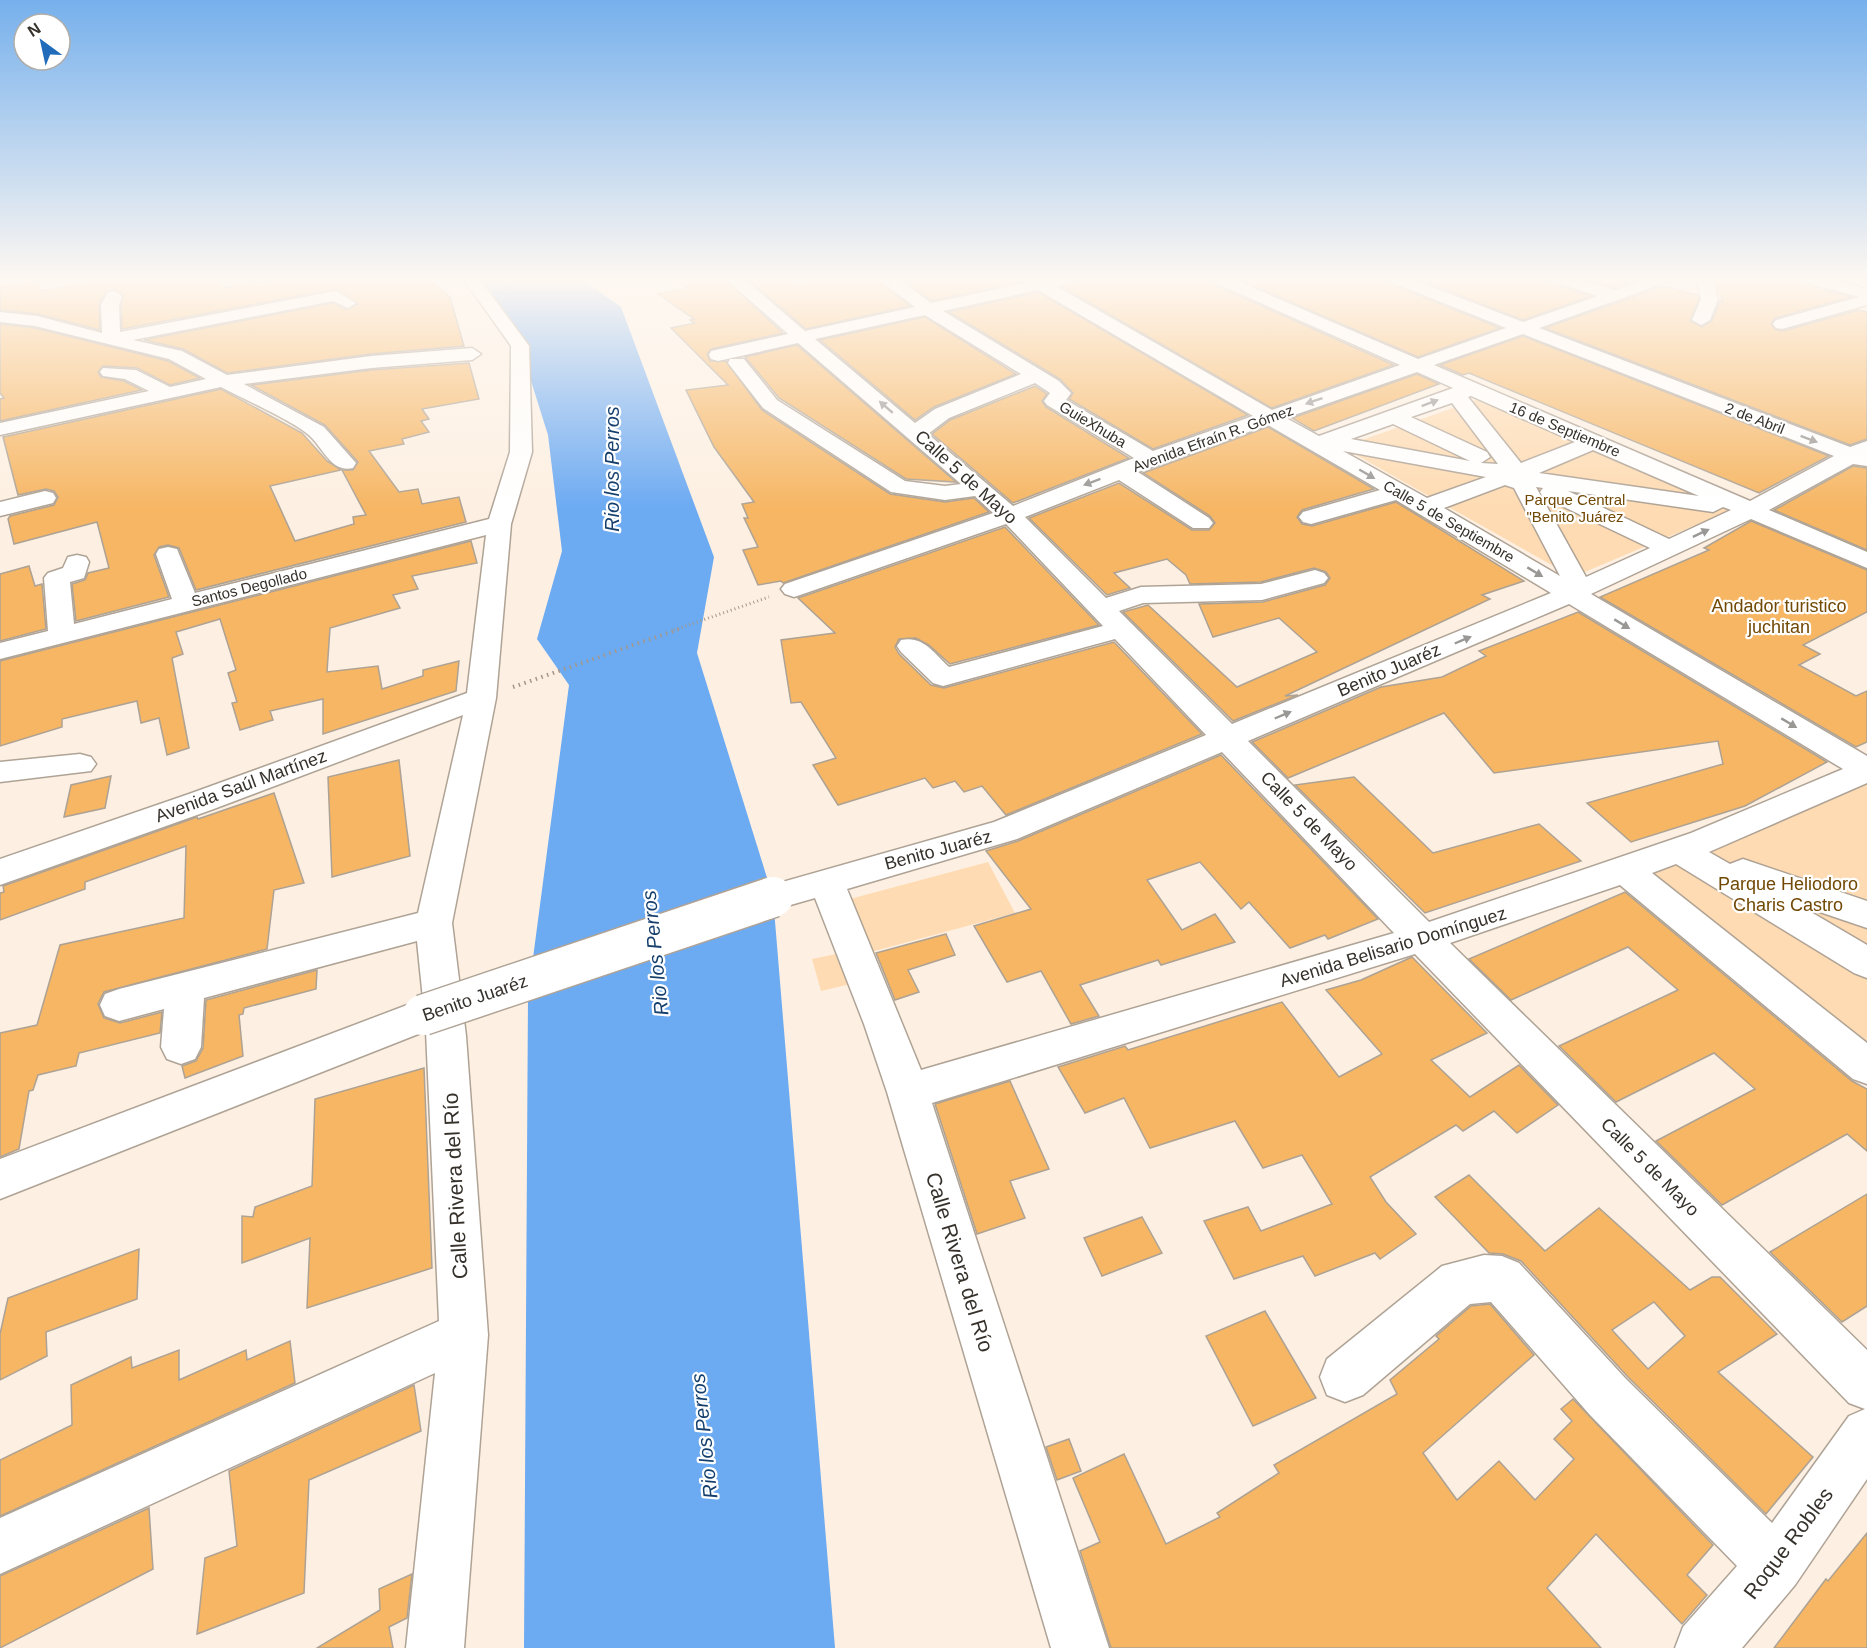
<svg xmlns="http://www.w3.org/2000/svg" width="1867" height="1648" font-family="Helvetica,sans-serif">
<rect width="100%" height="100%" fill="#fdf0e2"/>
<g fill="#fedbb2">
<polygon points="1476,400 1736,508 1573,577 1342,447"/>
<polygon points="1867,774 1867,1053 1630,872"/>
<polygon points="988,862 1015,913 871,952 850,899"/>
<polygon points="846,952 855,983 821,991 812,959"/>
</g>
<polygon fill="#6caaf2" points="470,277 579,277 621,307 714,557 697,653 773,897 835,1648 524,1648 528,996 569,685 537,639 562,551 548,435 520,346"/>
<g fill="#f6b664" stroke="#ada294" stroke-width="1.5" fill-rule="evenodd">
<polygon points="115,277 221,277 222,288 252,282 276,282 281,277 426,277 450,297 464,346 371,354 227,373 183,349 144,340 333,303 347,310 358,304 336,289 122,329 121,305 124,295 114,289 106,291 99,304 100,330 38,314 0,310 0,287 30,282 38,282 41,291"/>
<polygon points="670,277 722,277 783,333 711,349 707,354 710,361 726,361 762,410 890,494 945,502 974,498 989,512 783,583 781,581 758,585 743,550 758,547 744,518 748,518 742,504 754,502 714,447 686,390 728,385 671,328 695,323 690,320 694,319 658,294 687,288"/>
<polygon points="745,277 782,277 794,285 823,279 831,283 859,277 881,277 883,285 910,306 806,329"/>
<polygon points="900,277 1018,277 1021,282 932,301"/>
<polygon points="1085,277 1205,277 1208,282 1394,365 1272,408 1062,287 1082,282"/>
<polygon points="1233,277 1382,277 1385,282 1500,328 1418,357"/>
<polygon points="1412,277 1544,277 1547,282 1591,296 1523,320"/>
<polygon points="1578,277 1633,277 1640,279 1615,288"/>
<polygon points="1713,277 1793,277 1796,282 1851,297 1775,318 1771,324 1776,330 1783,331 1858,310 1867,312 1867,439 1850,445 1545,328 1664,286 1698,295 1699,299 1690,321 1702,327 1712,321 1720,301 1723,302"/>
<polygon points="1038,292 1248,415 1153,449 1069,399 1073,393 1060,379 949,312"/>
<polygon points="925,317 1016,374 934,407 915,420 820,340"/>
<polygon points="0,324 35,328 168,361 200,378 170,385 137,368 103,366 98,372 101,377 124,381 142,390 0,421 0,399 4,398 0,393"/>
<polygon points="1523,336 1829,456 1759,493 1469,373 1463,375 1440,365"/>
<polygon points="797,345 956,482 906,479 779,398 745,357"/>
<polygon points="469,363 479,399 422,409 429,419 421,421 429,432 402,439 404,444 369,451 399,492 418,489 422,504 459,497 466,522 196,590 179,548 168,545 159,547 154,555 169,597 76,621 72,584 85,580 88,573 109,568 97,522 14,544 8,519 10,516 54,505 58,497 54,491 46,489 18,495 3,437 221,389 302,433 327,461 341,470 270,486 295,541 354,524 353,517 366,515 342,470 353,470 358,462 325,425 251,385 371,370"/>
<polygon points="1417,374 1439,384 1314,431 1292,418"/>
<polygon points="1035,386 1047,394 1042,401 1046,407 1129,458 1013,503 932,434 950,420"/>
<polygon points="1268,427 1374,489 1302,510 1297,517 1302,524 1312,526 1396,502 1524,581 1482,595 1490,599 1285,696 1298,695 1233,721 1123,612 1148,605 1237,687 1317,652 1279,618 1213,637 1199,604 1263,602 1325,585 1330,578 1326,572 1314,568 1261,582 1190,584 1186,575 1167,559 1114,573 1130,588 1107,595 1029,518 1119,483 1192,530 1209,530 1215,523 1210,516 1143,473"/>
<polygon points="1853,466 1867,468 1867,550 1774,510"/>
<polygon points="1751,521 1867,570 1867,612 1803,645 1820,654 1799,665 1856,696 1867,691 1867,742 1856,747 1600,597 1709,550 1704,548"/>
<polygon points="1005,527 1099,625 950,664 929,645 916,638 899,639 895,647 899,654 931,685 944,688 1114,642 1202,734 1006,815 982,786 964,792 955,781 933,788 925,778 838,805 813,765 836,758 801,702 791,703 781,640 835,633 798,598"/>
<polygon points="471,541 477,563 412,576 418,589 393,595 400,608 330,628 327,672 378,666 382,689 423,676 423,670 459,661 456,691 323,734 323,699 270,711 273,720 240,730 232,703 237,702 228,673 236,670 220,619 176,632 183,654 172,658 189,748 167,755 159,718 141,723 137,701 62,719 62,727 0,746 0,661"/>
<polygon points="29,566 35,586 42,584 46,629 0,641 0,574"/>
<polygon points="1578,612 1827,762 1745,806 1631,842 1587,803 1723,764 1718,741 1494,773 1444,713 1288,778 1252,742 1381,687 1442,677 1486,656 1479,651"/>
<polygon points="1221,755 1378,919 1328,939 1325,935 1290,948 1249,902 1241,909 1200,862 1147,880 1182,930 1215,914 1235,942 1161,965 1158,960 1080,985 1099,1016 1071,1024 1041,971 1007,982 974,926 1031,909 986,851 1018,841"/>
<polygon points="399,760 410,856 332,877 328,777"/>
<polygon points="111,776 105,808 64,817 71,785"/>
<polygon points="1354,777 1433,853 1539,824 1581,861 1425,913 1295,785"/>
<polygon points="274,793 304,883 274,890 267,949 104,992 98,1004 104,1018 120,1023 162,1012 160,1033 79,1053 76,1066 38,1075 33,1090 29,1091 19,1149 0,1157 0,1033 37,1025 60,945 184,918 186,846 85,882 85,889 0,920 0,893 4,892 3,886 197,817 198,819"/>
<polygon points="1625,892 1852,1081 1867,1089 1867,1151 1847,1134 1722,1205 1656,1141 1755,1089 1714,1053 1616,1102 1559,1046 1678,990 1628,947 1511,1000 1469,959"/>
<polygon points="946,934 955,955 908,970 919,992 895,1000 876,953"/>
<polygon points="1412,957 1487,1033 1431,1060 1470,1097 1519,1065 1558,1105 1517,1133 1494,1111 1463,1131 1456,1125 1370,1177 1386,1202 1416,1234 1380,1259 1375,1253 1315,1276 1303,1256 1234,1279 1204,1221 1248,1207 1261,1231 1332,1204 1302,1155 1263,1168 1235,1121 1150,1148 1124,1098 1085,1113 1058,1067 1125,1046 1128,1050 1282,1002 1339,1077 1382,1054 1326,990 1361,980"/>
<polygon points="317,970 316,989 244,1008 243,1014 239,1015 243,1056 185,1078 182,1066 196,1061 203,1048 206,1000"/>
<polygon points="424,1068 432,1268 307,1308 310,1238 242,1263 242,1216 253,1217 255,1207 312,1186 315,1099"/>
<polygon points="1010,1081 1049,1169 1010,1181 1025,1218 977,1234 935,1104"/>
<path d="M1469,1175L1545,1251L1599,1208L1690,1290L1712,1277H1720L1777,1334L1718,1372L1813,1457L1766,1514L1628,1377L1521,1261L1503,1254L1489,1253L1435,1197ZM1654,1302L1685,1336L1648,1369L1612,1330Z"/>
<polygon points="1867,1194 1867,1306 1842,1322 1770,1252"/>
<polygon points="1142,1217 1162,1253 1102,1276 1084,1238"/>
<polygon points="139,1249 137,1299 46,1332 47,1356 0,1380 0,1334 8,1298"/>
<polygon points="1490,1304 1534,1355 1423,1453 1457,1500 1499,1461 1535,1500 1574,1459 1554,1439 1572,1421 1561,1409 1573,1399 1713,1545 1687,1575 1707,1595 1682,1624 1596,1534 1547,1588 1601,1648 1111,1648 1080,1551 1100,1542 1073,1478 1124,1454 1166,1544 1220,1517 1217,1513 1279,1473 1274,1465 1397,1394 1390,1380 1439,1339 1436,1336 1471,1306"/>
<polygon points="1265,1311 1316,1398 1253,1426 1206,1336"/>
<polygon points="290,1341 295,1383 0,1516 0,1460 72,1425 71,1385 131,1357 132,1368 179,1350 179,1380 246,1350 247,1360"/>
<polygon points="414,1385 421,1431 309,1480 304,1593 197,1634 205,1558 237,1546 229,1471"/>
<polygon points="1069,1439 1081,1471 1057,1480 1046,1447"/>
<polygon points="149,1508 153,1569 0,1648 0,1576"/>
<polygon points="1867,1533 1867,1648 1774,1648 1826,1579 1828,1581"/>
<polygon points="412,1574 407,1618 389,1627 393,1648 317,1648 380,1610 379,1589"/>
</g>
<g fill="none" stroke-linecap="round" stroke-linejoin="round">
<g stroke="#afa396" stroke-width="3">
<g id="minor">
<polygon points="253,277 278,277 276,280 254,282"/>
<polygon points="462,277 478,277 529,346 532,452 511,524 496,698 452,923 466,1036 488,1335 464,1648 406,1648 435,1373 0,1574 0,1518 439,1321 426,1031 0,1199 0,1159 423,999 417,941 204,998 201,1047 195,1059 181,1064 167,1059 161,1047 164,1009 119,1021 105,1016 100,1005 105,994 119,989 418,913 463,715 211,810 0,885 0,859 189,794 467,693 486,535 0,659 0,643 48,631 44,578 48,573 63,568 68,557 77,555 86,557 89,562 84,578 70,582 74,624 172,599 156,554 159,549 168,547 177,549 195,593 489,519 510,452 511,346"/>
<path d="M724,277H742L805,331L915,307L884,283L882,280L884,277H896L931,303L1026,283L1020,277L1043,279L1083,277L1081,280L1056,286L1272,410L1400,365L1209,280L1207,277H1228L1418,359L1506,328L1386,280L1384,277H1406L1523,322L1598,296L1548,280L1546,277H1571L1615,290L1652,277H1675L1673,280L1539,328L1850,447L1867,441V466L1853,464L1769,510L1867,552V568L1751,519L1591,594L1867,756V783L1709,852L1730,864L1743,859L1867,901V928L1799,905L1867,945V978L1854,973L1676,864L1652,873L1867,1043V1084L1853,1079L1620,885L1450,943L1867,1350V1479L1795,1585L1742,1648H1675L1683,1627L1737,1566L1590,1415L1491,1302L1470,1304L1363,1395L1345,1402L1327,1395L1320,1377L1327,1359L1442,1266L1484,1255L1502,1256L1519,1263L1626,1379L1772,1523L1849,1416L1865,1409L1849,1403L1415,954L932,1103L1109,1648H1051L887,1092L864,1024L815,898L773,910L761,906L755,897L761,888L994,822L1206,735L1115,639L943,686L933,683L901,652L897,646L901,640C923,635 934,653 949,667L1103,626L1006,524L803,594L794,597L785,594L781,589L785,584L993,513L975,496L945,500L891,492L763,408L728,363L730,359H744L777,400L905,481L945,486L961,484L798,343L718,361L711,359L709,355L711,351L788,334ZM1038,290L1253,416L1153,451L1066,400L1071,393L1059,381L943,311ZM925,315L1021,374L935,409L915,423L815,339ZM1523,334L1834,456L1750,501L1434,365ZM1417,372L1453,388L1319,436L1286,418ZM1035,383L1050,393L1044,401L1047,405L1134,458L1013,506L928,434L949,418ZM1471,396L1575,442L1521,463L1468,397ZM1452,403L1498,464L1481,463L1490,457L1487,452L1411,417ZM1393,424L1470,461L1351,439ZM1268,425L1380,490L1303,512L1299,517L1303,522L1311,524L1396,500L1551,593L1232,724L1119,611L1143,603L1262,600L1324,583L1328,578L1324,573L1315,570L1261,584L1141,587L1106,598L1025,517L1119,480L1193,528H1209L1213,523L1209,518L1138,472ZM1593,450L1699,496L1539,473ZM1343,451L1486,477L1427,498ZM1505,485L1514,488L1560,576L1444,508ZM1536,487L1543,488L1540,492L1543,497L1650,548L1586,577ZM1568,491L1713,512L1723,507L1731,510L1669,539ZM1569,604L1843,769L1691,833L1429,922L1248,741ZM1222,752L1394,933L921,1070L847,889L1017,839Z"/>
<polygon points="1695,277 1711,277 1718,299 1710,320 1701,325 1692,320 1701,299"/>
<polygon points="1795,277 1821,277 1867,289 1867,305 1782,329 1776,328 1773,324 1776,320 1859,297 1797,280"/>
<path d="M114,291L122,296L119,305L120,332L336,291L356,303L348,308L333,301L133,340L182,351L227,375L371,356L472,348L481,354L472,360L371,368L244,384L324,427L356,463L353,468C332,473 324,450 311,437C296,422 243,399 221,387L0,435V423L149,391L125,379L103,376L100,372L103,368L136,370L170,387L206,379L169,359L35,326L0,322V312L37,316L102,333L101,305L108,292Z"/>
<polygon points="45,491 53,493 56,498 53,503 0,516 0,502"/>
<polygon points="80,754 91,757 96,764 91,771 0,782 0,762"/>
</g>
</g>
<polyline stroke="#a2988e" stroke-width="3" stroke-dasharray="1 3" stroke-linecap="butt" points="674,630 769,597"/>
<polyline stroke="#a2988e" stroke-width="4" stroke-dasharray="1.5 4.5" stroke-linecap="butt" points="513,687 679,629"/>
<use href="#minor" fill="#fff" fill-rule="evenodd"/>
<g stroke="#afa396" stroke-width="43" stroke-linecap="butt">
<polyline id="minor-bridge" points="423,1015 773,897"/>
</g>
<use href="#minor-bridge" stroke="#fff" stroke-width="40"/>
</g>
<defs><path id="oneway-solid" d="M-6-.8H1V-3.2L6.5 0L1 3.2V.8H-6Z" transform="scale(1.5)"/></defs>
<g fill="#9a9895">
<use href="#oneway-solid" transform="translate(1314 401) rotate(161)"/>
<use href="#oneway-solid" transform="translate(1430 403) rotate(-21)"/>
<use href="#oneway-solid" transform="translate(886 407) rotate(-139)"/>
<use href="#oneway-solid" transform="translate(1809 439) rotate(21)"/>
<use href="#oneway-solid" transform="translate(1367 474) rotate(30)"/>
<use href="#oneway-solid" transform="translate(1092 482) rotate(159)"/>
<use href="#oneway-solid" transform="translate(1701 533) rotate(-25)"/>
<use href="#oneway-solid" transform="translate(1535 572) rotate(31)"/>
<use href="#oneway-solid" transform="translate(1622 624) rotate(31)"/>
<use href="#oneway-solid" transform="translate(1463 640) rotate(-23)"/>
<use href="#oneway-solid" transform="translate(1283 715) rotate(-23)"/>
<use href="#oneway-solid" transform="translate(1789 723) rotate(31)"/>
</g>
<linearGradient id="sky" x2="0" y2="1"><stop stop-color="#76b0ec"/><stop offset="0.55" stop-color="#fef8f2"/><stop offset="1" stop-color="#fef8f2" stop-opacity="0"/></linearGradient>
<rect width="1867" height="508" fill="url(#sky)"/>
<g text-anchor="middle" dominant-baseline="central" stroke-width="4.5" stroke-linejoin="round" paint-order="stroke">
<g font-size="15" fill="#36312b" stroke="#fff">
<text transform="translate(1755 418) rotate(21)">2 de Abril</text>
<text transform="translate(1093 424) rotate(31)">GuieXhuba</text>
<text transform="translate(1565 429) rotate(23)">16 de Septiembre</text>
<text transform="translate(1213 438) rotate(-20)">Avenida Efraín R. Gómez</text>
<text transform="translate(1449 521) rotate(30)">Calle 5 de Septiembre</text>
<text transform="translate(249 587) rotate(-14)">Santos Degollado</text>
</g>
<g font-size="15" fill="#714804" stroke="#fff">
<text x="1575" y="499">Parque Central<tspan x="1575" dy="17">"Benito Juárez</tspan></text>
</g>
<g font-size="18" fill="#36312b" stroke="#fff">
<text transform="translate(966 477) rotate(42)">Calle 5 de Mayo</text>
<text transform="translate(1389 670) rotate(-23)">Benito Juaréz</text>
<text transform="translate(241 786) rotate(-20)">Avenida Saúl Martínez</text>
<text transform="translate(1309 821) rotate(46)">Calle 5 de Mayo</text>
<text transform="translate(938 850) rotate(-15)">Benito Juaréz</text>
<text transform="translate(1393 947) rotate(-17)">Avenida Belisario Domínguez</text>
<text transform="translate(475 998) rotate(-19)">Benito Juaréz</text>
<text transform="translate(1650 1167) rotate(45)">Calle 5 de Mayo</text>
</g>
<g font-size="18" fill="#714804" stroke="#fff">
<text x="1779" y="606">Andador turistico<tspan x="1779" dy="21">juchitan</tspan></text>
<text x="1788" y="884">Parque Heliodoro<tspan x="1788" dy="21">Charis Castro</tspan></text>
</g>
<g font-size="20" font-style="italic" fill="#153f6d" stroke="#fff">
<text transform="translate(612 469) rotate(-90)">Rio los Perros</text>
<text transform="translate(655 953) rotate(-96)">Rio los Perros</text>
<text transform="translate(704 1436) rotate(-96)">Rio los Perros</text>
</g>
<g font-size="21" fill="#36312b" stroke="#fff">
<text transform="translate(455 1186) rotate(-93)">Calle Rivera del Río</text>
<text transform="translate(960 1262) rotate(73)">Calle Rivera del Río</text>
<text transform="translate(1788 1543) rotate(-53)">Roque Robles</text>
</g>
</g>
<g transform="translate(42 42) rotate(327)"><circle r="28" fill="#ffffff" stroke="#afadaa" stroke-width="1.5"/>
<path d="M0-4.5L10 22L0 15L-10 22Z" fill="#206cbb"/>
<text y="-9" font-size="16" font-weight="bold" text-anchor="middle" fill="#36312b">N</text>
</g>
</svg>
